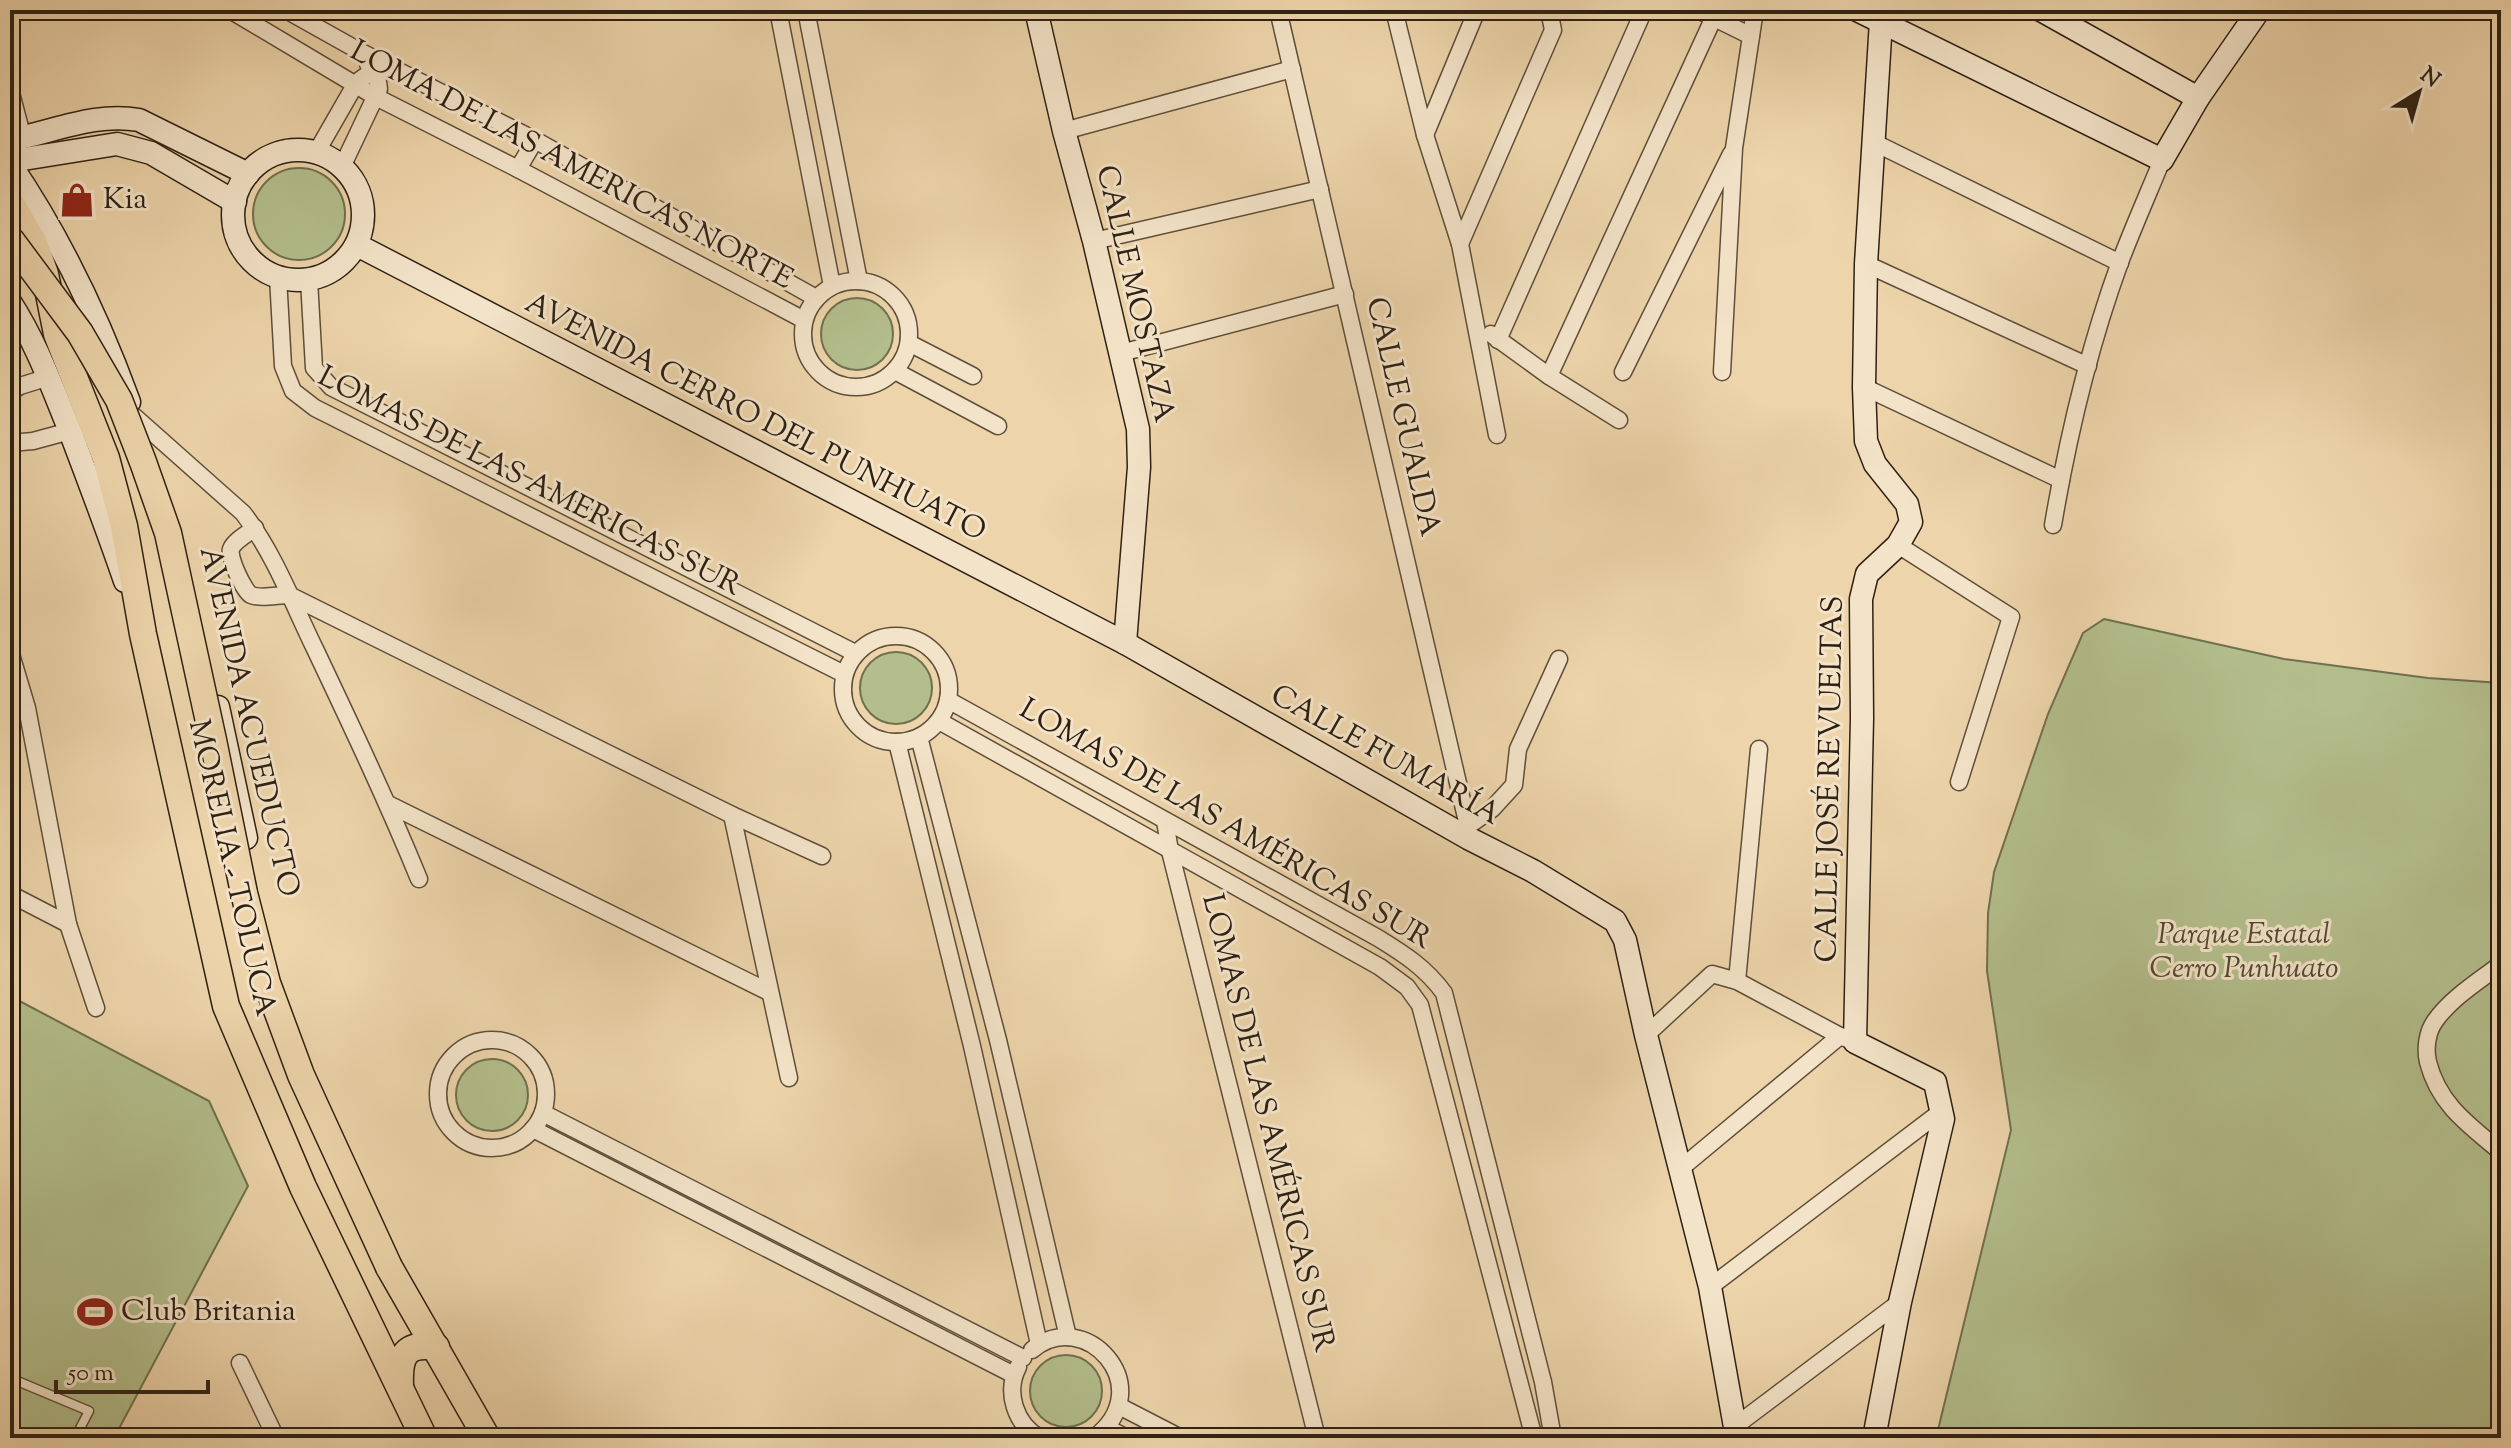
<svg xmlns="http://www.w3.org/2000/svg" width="2511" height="1448" font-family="'Sorts Mill Goudy',serif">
<rect width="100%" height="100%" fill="#edd4aa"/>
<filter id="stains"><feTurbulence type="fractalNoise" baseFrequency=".0025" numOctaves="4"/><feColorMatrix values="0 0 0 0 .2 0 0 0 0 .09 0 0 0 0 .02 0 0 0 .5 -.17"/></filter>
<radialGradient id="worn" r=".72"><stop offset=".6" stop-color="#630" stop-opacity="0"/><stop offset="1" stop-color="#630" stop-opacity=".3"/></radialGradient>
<g fill="#b3be8c" stroke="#707050" stroke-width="2">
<circle cx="299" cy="214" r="46"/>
<circle cx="857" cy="334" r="36"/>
<polygon points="2104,619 2284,659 2428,678 2501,683 2501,1438 1936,1438 2011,1130 1987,971 1988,913 1994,872 2048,714 2083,633"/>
<circle cx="896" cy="688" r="36"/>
<polygon points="10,996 209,1101 248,1186 114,1438 10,1438"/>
<circle cx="492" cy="1095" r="36"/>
<circle cx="1066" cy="1391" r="36"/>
</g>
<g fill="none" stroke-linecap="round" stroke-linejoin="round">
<g stroke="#5e4e3a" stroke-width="11">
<g id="lane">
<polyline points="10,74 26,134"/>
<polyline points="10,1378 89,1411 75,1438"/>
<polyline points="10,1435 18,1438"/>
</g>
</g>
<g stroke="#5e4e3a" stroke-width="19">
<g id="street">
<polyline points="230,10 376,97 518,169 804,320"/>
<polyline points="286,10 361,52 535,140 816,298"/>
<polyline points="778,10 832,286"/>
<polyline points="806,10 859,281"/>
<polyline points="1278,10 1468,826 1468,838"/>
<polyline points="1394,10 1425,135 1460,244 1497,435"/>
<polyline points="1698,10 1751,36"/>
<polyline points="1064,131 1292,69"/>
<polyline points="1425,135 1477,10"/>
<polyline points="1873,142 2120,263"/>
<path d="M316,153L355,85C366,72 379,69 396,73"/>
<polyline points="342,167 379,89 378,82 368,64"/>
<polyline points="518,169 535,140"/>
<polyline points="1094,241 1320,189"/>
<polyline points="1460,244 1553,30 1549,10"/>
<polyline points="1866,264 2088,366"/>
<polyline points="278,277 283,366 293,391 315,408 844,674"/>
<polyline points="309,280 314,368 331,387 855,653"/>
<circle cx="856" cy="334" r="53"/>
<polyline points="1491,334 1549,376 1619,420"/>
<polyline points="1498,340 1644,10"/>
<polyline points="909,343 973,376"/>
<polyline points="1121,353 1345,294"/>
<polyline points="895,371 998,426"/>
<polyline points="1623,372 1731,154"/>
<polyline points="1722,372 1734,148 1755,10"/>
<polyline points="1549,376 1714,17"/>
<polyline points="1864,387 2061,480"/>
<polyline points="10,392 20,386 49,377"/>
<path d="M135,417L243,513C274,553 293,604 315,649C351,725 387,801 419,879"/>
<polyline points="10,443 33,441 70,431"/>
<path d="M2053,525C2068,436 2089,347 2120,262C2133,228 2148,194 2162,160"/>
<path d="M255,528C247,534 234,541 231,549C228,557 244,591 251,595C261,599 278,595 289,595L732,815L822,856"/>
<polyline points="1898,545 2011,617 1959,782"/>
<circle cx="896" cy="689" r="53"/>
<polyline points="10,651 27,708 68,924 96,1008"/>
<path d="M948,700L1378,938C1404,954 1426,968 1444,993L1543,1382L1553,1438"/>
<polyline points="939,721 1380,967 1407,987 1420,1005 1534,1438"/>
<polyline points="919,737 998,1040 1068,1337"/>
<polyline points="897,742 972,1046 1039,1344"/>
<polyline points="388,804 769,992"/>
<polyline points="732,815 789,1078"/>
<polyline points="1165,821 1170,851 1317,1438"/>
<polyline points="1468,826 1492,809 1514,785 1518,749 1559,659"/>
<polyline points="10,894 68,924"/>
<path d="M2501,964C2479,981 2451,998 2435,1021C2427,1032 2425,1049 2428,1062C2439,1105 2469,1125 2501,1152"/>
<polyline points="1737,981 1759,749"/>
<polyline points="1646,1035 1712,974 1737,981 1840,1036 1855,1042"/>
<circle cx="492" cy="1094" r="54"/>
<polyline points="543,1113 1023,1358"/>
<polyline points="533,1129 1014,1375"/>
<polyline points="1680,1169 1840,1036"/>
<polyline points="1710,1287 1943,1110"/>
<path d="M1032,1350C1084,1305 1161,1387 1094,1438"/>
<polyline points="240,1363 276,1438"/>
<path d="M1018,1367C1005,1392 1015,1424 1040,1438"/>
<polyline points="1119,1406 1181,1438"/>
<polyline points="1734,1427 1900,1302"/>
<polyline points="1107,1428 1127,1438"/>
</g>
</g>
<g stroke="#2e2114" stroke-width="25">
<g id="secondary">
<polyline points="1036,10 1064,131 1094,241 1138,429 1139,467 1125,643"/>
<polyline points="1857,10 2162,160 2198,98 2259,10"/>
<polyline points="2041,10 2198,98"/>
<path d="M10,140C53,132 95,112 139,120L248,174"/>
<circle cx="298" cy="215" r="65"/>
<path d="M10,164C61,239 98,317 129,402"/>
<polyline points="11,165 17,160 117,144 151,153 235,202"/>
<polyline points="357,245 1125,643 1468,838 1533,871 1615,921 1625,940 1646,1035 1710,1287 1737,1438"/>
<path d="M10,302C36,342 52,387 70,431C89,481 108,531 125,581"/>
<polyline points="218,707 246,838"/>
<polyline points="1874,1438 1900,1302 1943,1119 1935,1082 1855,1042 1862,718 1861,599 1867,574 1898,545 1911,522 1907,504 1875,464 1866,441 1864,387 1866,264 1881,21"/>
</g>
</g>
<g stroke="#2e2114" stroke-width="29">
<g id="primary">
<polyline points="10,202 33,241 45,274 57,334 106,458 124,526 143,634 226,1006 303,1187 424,1438"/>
<polyline points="389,1267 487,1438"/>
<path d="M400,1387C399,1358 403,1342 436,1347"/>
</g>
</g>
<use href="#lane" stroke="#f3e3c8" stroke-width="8"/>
<use href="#street" stroke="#f3e3c8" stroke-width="16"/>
<use href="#secondary" stroke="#f3e3c8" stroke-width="22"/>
<use href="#primary" stroke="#edd4aa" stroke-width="26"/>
<g stroke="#2e2114" stroke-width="29" stroke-linecap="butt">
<polyline id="primary-bridge" points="10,239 80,333 119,400 143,462 168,533 213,740 244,893 267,983 301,1075 389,1267"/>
</g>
<use href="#primary-bridge" stroke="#edd4aa" stroke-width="26"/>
</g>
<defs>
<g id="shop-bare" transform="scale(2.76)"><path d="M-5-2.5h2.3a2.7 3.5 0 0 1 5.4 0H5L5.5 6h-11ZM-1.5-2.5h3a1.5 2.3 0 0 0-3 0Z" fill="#8f2418" stroke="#f3e3c8" stroke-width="2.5" paint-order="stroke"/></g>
<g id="stadium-bare" transform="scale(2.76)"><path d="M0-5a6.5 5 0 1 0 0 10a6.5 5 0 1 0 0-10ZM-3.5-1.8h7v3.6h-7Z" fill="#8f2418" stroke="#f3e3c8" stroke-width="2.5" paint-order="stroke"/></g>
</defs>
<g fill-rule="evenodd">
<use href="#shop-bare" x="77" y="200"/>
<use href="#stadium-bare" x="95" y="1312"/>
</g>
<g text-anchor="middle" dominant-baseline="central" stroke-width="6" stroke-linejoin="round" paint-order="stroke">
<g font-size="30" fill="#2e2114" stroke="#f3e3c8">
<text transform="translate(571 166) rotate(28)">LOMA DE LAS AMERICAS NORTE</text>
<text transform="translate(1134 294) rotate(77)">CALLE MOSTAZA</text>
<text transform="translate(1402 417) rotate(77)">CALLE GUALDA</text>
<text transform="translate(755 418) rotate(27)">AVENIDA CERRO DEL PUNHUATO</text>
<text transform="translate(529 482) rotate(27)">LOMAS DE LAS AMERICAS SUR</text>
<text transform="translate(248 722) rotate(77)">AVENIDA ACUEDUCTO</text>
<text transform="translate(1385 756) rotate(29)">CALLE FUMARÍA</text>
<text transform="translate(1831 779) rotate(-89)">CALLE JOSÉ REVUELTAS</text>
<text transform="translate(1225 825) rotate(30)">LOMAS DE LAS AMÉRICAS SUR</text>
<text transform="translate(231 868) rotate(77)">MORELIA - TOLUCA</text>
<text transform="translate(1267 1123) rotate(76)">LOMAS DE LAS AMÉRICAS SUR</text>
</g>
<g font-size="30" fill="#2e2114" stroke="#f3e3c8" text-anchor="start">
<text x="103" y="200">Kia</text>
<text x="121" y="1312">Club Britania</text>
</g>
<g font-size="30" font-style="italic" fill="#4f4832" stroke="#f3e3c8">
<text x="2244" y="935">Parque Estatal<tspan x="2244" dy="34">Cerro Punhuato</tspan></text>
</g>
</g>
<rect width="2511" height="1448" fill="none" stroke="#edd4aa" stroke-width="40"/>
<rect x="12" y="12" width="2487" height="1424" fill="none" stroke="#2e2114" stroke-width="4"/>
<rect x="20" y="20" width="2471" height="1408" fill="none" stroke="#2e2114" stroke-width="2"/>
<g transform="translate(2419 92) rotate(37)" stroke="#f3e3c8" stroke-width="6" paint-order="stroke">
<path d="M0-6L14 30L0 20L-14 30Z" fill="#2e2114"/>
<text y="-12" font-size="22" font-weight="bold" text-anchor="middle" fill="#2e2114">N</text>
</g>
<path d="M56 1380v12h152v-12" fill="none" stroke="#2e2114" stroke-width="4"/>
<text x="68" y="1380" font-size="24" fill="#2e2114" stroke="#f3e3c8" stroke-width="6" paint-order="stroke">50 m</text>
<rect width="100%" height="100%" filter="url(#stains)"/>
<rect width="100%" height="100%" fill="url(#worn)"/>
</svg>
